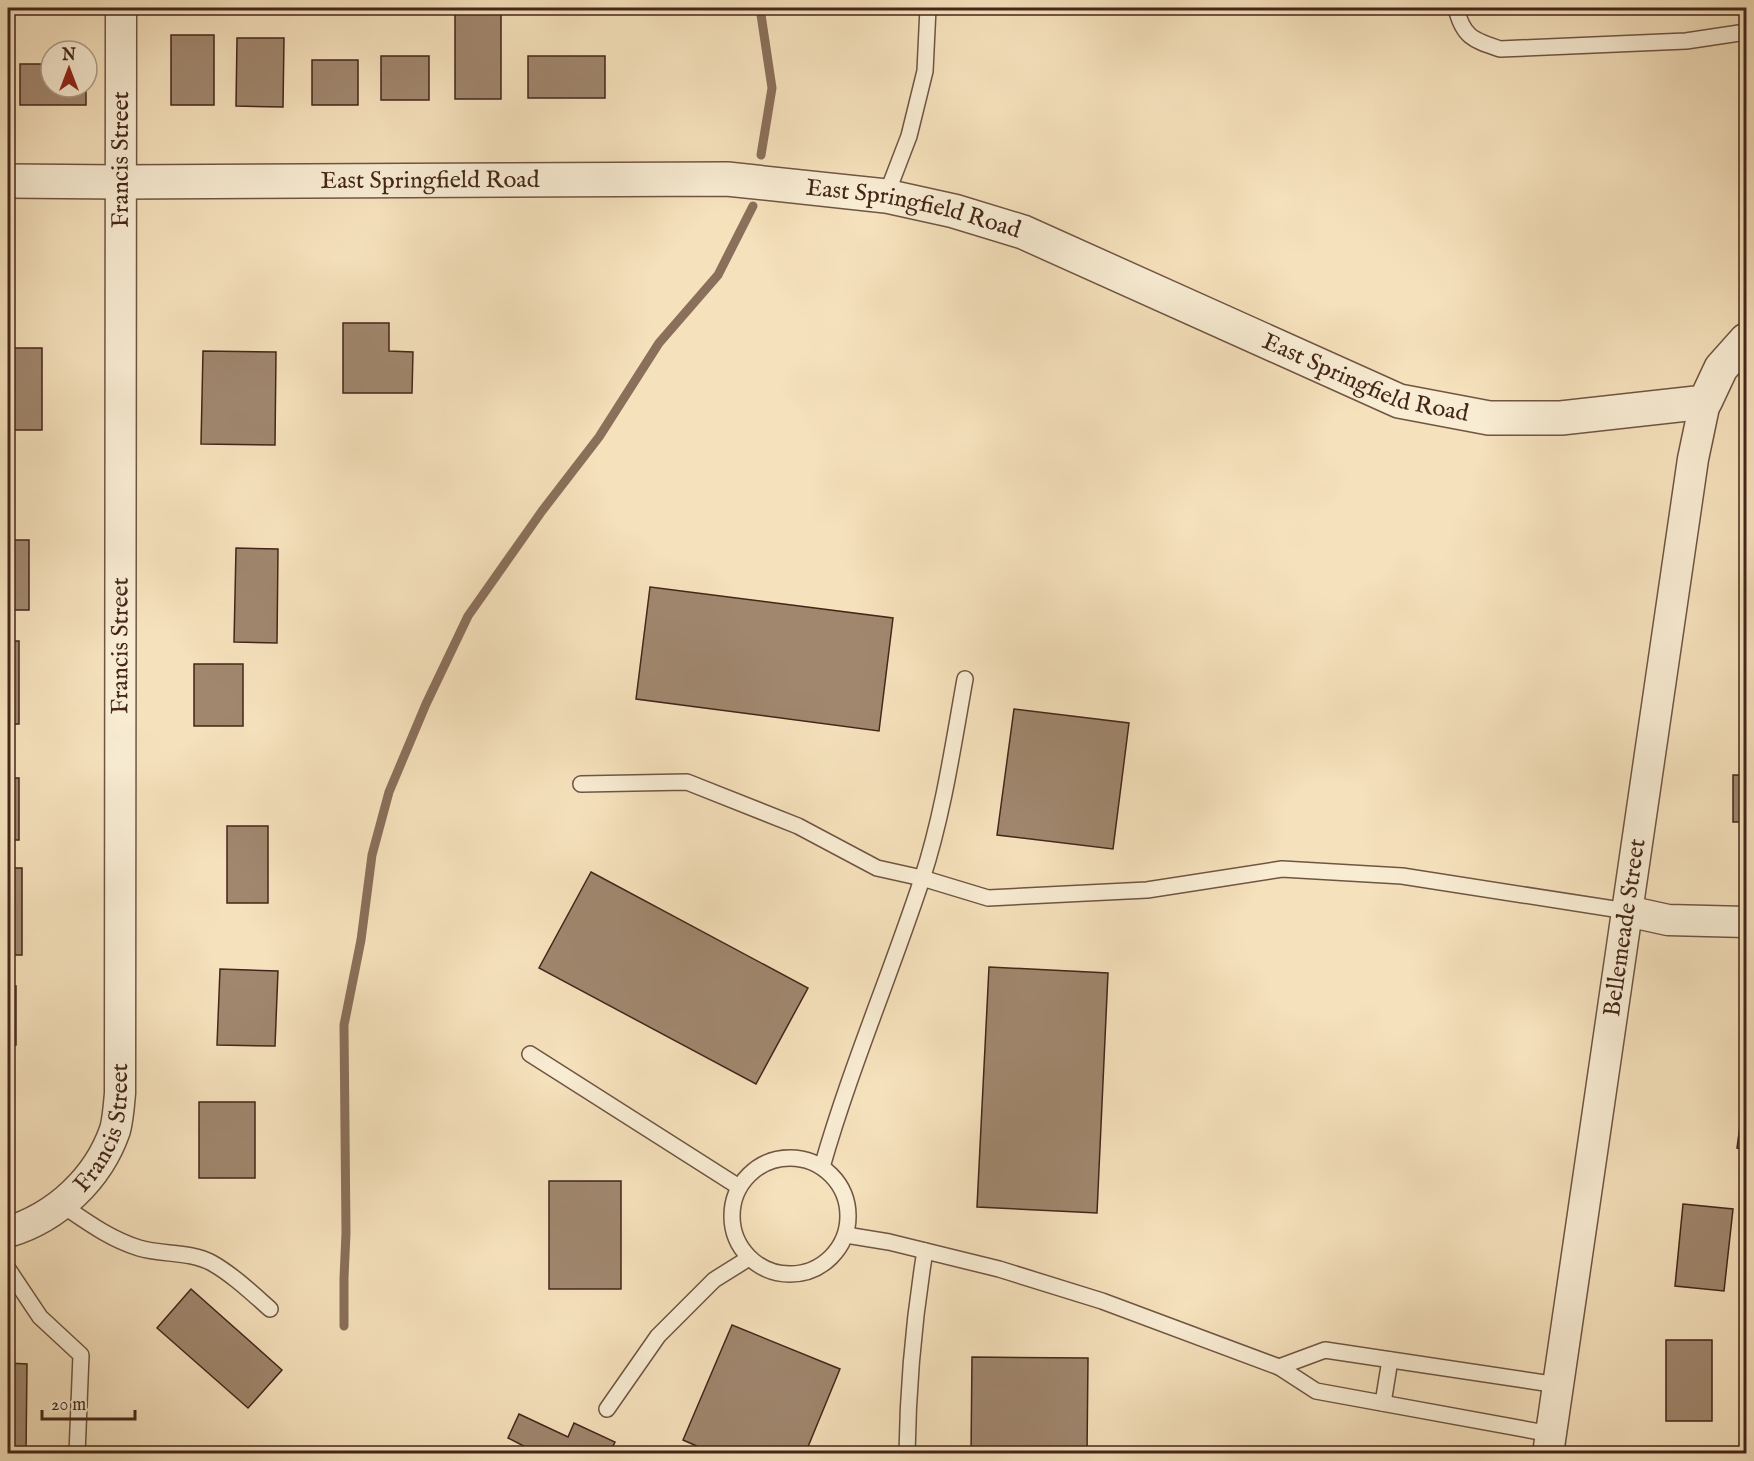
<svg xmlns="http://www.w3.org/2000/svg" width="1754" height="1461" font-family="'IM FELL English',serif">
<rect width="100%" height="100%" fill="#f5e1bc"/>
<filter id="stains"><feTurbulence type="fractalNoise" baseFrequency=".00333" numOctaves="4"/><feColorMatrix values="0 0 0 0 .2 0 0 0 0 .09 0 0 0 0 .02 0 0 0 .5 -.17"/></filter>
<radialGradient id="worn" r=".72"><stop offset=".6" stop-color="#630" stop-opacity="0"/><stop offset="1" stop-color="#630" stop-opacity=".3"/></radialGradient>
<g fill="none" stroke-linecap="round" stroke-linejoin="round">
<g stroke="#8a705a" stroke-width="9">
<polyline points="760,8 772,88 761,155"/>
<polyline points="344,1326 344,1278 346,1233 344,1025 361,940 372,855 389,792 426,704 468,616 542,511 599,437 659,343 718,275 753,206"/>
</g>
</g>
<g fill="#a0876e" stroke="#44261a" stroke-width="1.5">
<rect x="455" y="8" width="46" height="91"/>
<rect x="171" y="35" width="43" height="70"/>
<polygon points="237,38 284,38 283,107 236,106"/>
<rect x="381" y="56" width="48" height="44"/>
<rect x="528" y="56" width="77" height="42"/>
<rect x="312" y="60" width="46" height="45"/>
<polygon points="20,64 51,64 51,87 86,87 86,105 20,105"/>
<polygon points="343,323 389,323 389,351 413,352 412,393 343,393"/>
<rect x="8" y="348" width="34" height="82"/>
<polygon points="203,351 276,352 275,445 201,444"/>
<rect x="8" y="540" width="21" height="70"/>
<polygon points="236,548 278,549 277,643 234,642"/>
<polygon points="650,587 893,618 879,731 636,699"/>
<rect x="8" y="641" width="11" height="83"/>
<rect x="194" y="664" width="49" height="62"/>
<polygon points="1014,709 1129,723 1113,849 997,835"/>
<rect x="1733" y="775" width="13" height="47"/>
<rect x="8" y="778" width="11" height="62"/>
<rect x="227" y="826" width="41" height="77"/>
<rect x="8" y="868" width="14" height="87"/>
<polygon points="591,872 808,988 756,1084 539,968"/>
<polygon points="989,967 1108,973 1097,1213 977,1207"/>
<polygon points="220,969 278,971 275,1046 217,1045"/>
<rect x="8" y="986" width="8" height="59"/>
<polygon points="1746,1080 1746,1149 1737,1148"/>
<rect x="8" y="1098" width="4" height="66"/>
<rect x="199" y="1102" width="56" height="76"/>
<rect x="549" y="1181" width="72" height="108"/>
<polygon points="1683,1204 1733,1209 1724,1291 1675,1286"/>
<polygon points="191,1289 282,1370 248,1408 157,1328"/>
<polygon points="732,1325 840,1369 805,1454 715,1454 683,1440"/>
<rect x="1666" y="1340" width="46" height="81"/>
<polygon points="972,1357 1088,1358 1087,1454 971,1454"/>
<polygon points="8,1363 27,1364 26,1454 8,1454"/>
<polygon points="519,1414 568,1437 574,1423 615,1442 609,1454 539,1454 508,1438"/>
</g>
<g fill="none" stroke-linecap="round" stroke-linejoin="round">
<g stroke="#705542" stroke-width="18">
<g id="service">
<path d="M1456,8C1463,37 1473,40 1500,49L1686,41L1746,32"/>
<polyline points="886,196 909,136 925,71 928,8"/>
<polyline points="581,784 687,782 798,826 877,868 922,878 988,898 1147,890 1282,869 1402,876 1627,911"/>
<polyline points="530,1054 739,1187"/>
<circle cx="790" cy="1216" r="58"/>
<path d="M822,1167C850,1069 890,976 922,879C943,815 953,746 965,679"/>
<path d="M62,1205C87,1222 110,1239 139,1248C162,1255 190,1251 212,1263C233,1275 252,1293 270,1309"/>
<polyline points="846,1235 889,1242 999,1269 1102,1301 1279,1367 1316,1391 1551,1434"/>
<polyline points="8,1269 40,1317 81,1355 77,1454"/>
<polyline points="1279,1367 1325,1350 1558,1385"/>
<polyline points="1383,1403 1390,1360"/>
<polyline points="607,1409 658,1336 714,1280 749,1258"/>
<path d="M907,1454C908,1385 914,1318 925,1251"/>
</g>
</g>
<g stroke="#705542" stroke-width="33">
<g id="minor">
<polyline points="1627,911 1668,920 1746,922"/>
<path id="s1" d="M8,1232C57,1217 98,1179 115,1130C118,1119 119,1105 120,1093L121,8"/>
<path id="s2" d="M1548,1454L1693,459L1705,402"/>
</g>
</g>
<g stroke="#705542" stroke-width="36">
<g id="tertiary">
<path id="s3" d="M8,181L121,182L727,179L886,196L954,211L1023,232L1399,401L1489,418H1561L1705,402L1721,368L1746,340"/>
</g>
</g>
<use href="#service" stroke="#f8ecd3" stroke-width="15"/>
<use href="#minor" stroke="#f8ecd3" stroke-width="30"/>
<use href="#tertiary" stroke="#f8ecd3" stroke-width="33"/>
</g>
<g text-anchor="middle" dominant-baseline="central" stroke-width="4.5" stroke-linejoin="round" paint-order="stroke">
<g font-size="24" fill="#44261a" stroke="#f8ecd3">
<text stroke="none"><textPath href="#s1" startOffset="1124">Francis Street</textPath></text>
<text stroke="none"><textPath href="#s3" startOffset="422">East Springfield Road</textPath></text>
<text stroke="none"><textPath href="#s3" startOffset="908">East Springfield Road</textPath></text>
<text stroke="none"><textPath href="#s3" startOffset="1394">East Springfield Road</textPath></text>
<text stroke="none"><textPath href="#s1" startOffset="638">Francis Street</textPath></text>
<text stroke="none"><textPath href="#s2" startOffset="532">Bellemeade Street</textPath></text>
<text stroke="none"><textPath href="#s1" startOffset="152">Francis Street</textPath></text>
</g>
</g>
<rect width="1754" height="1461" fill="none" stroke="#f5e1bc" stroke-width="30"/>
<rect x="9" y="9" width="1736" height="1443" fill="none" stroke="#44261a" stroke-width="3"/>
<rect x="15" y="15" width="1724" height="1431" fill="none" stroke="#44261a" stroke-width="1.5"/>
<g transform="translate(69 69)"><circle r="28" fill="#f8ecd3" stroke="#b09d89" stroke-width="1.5"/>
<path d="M0-4.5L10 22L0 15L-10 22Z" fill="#8f2418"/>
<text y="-9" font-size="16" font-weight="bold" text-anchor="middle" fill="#44261a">N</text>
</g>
<path d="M42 1410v9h93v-9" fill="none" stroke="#44261a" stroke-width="3"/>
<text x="51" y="1410" font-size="18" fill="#44261a" stroke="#f8ecd3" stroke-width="4.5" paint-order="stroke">20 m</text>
<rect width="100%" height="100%" filter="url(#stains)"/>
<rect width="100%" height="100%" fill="url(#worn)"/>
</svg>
